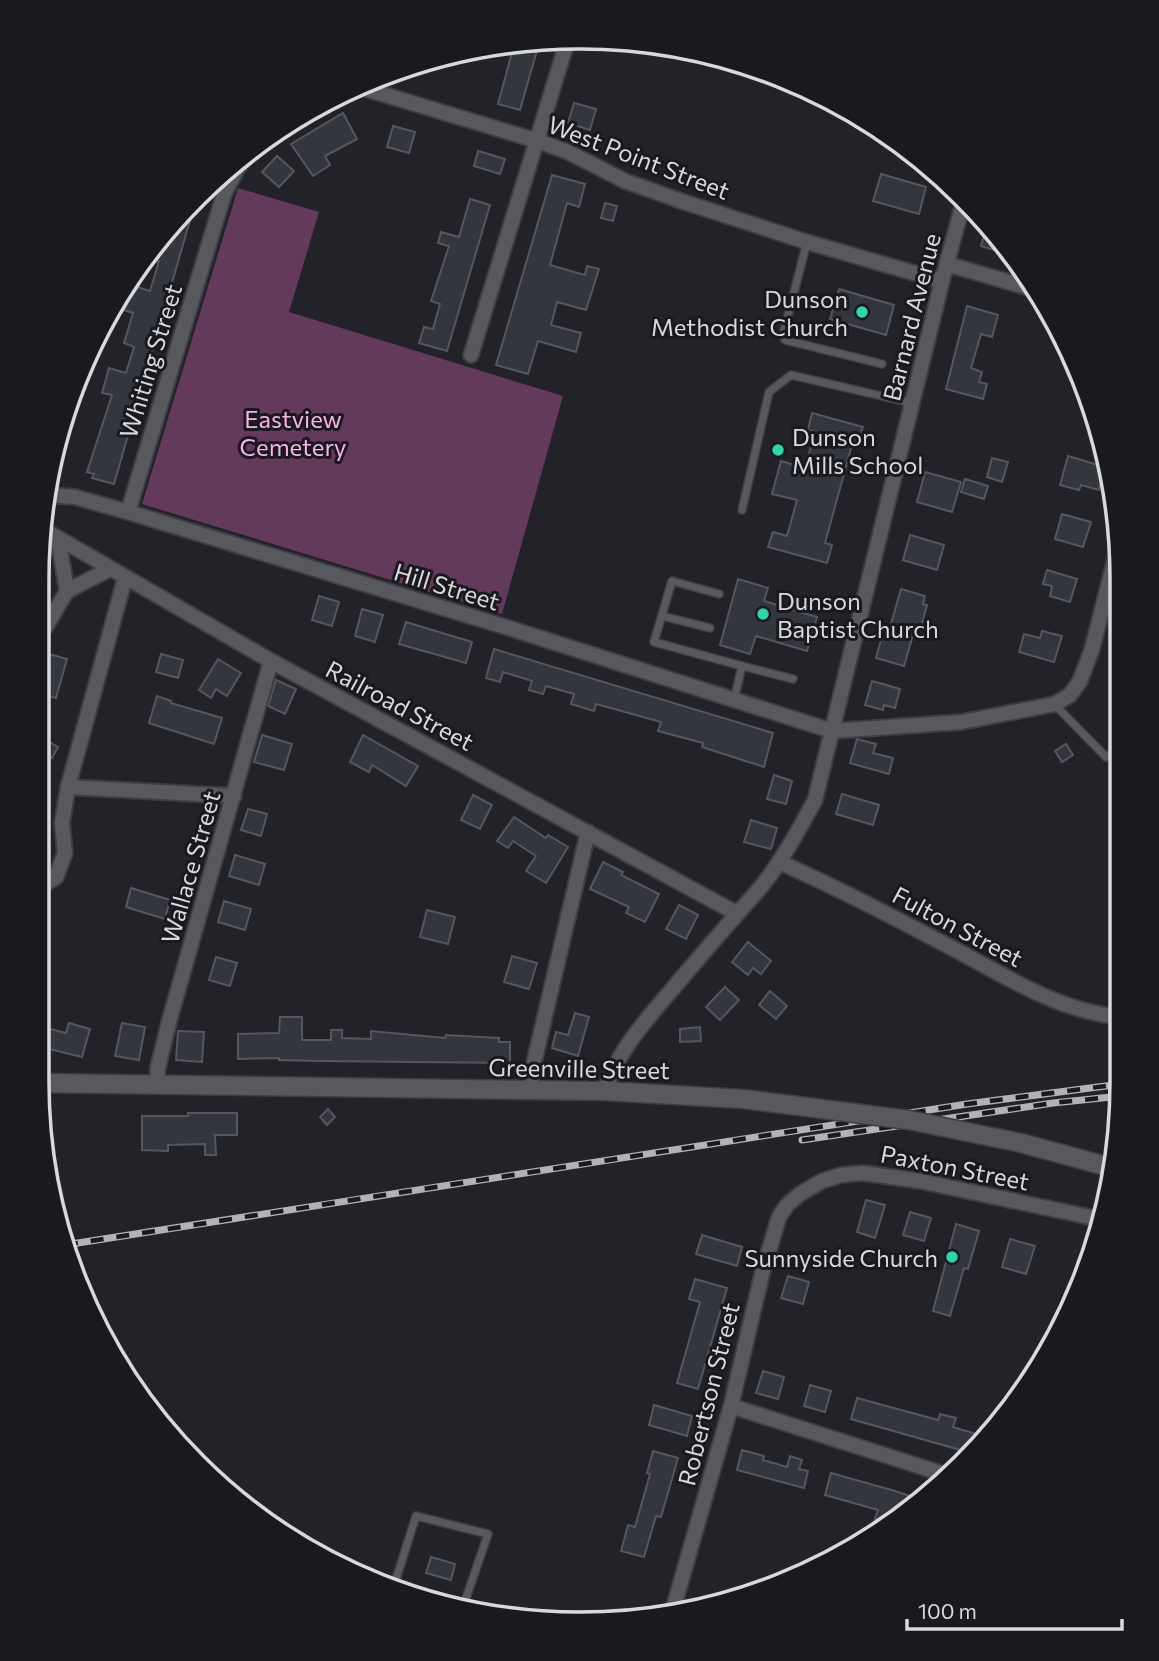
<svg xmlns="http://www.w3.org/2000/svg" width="1159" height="1661" font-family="Commissioner,sans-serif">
<rect width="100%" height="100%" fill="#232229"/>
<polygon fill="#643a5c" points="238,188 319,212 289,312 563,396 502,614 142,504"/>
<g fill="#33363c" stroke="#54575e" stroke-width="2">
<polygon points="615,38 620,39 617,50 585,41 585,39"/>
<polygon points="515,41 538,47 520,110 498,104"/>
<polygon points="574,103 596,109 590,130 568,123"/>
<polygon points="343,113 357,139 325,156 330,165 313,176 291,144"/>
<polygon points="393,126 415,132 409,153 387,147"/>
<polygon points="478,151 505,159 500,174 474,166"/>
<polygon points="277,156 294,171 279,187 262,172"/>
<polygon points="881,174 926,187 919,214 873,201"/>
<polygon points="552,175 585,184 579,207 567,203 550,265 585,275 587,266 599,269 586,310 557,302 551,325 581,333 576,352 538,341 528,374 496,365"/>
<polygon points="470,199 490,205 447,351 419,343 424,327 433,329 440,304 431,301 449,246 438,243 441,232 459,237"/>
<polygon points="195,203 114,484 92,478 94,474 87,472 112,395 102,393 109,368 126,373 134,347 124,343 133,313 124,310 131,285 150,291 159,261 150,258"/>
<polygon points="605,203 617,206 613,221 601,218"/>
<polygon points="988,222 1000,240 1009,254 981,246"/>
<polygon points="839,289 894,305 886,335 830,319"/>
<polygon points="967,306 998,315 992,337 981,334 971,368 982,372 979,382 987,384 983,399 946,389"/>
<polygon points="812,413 863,427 858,443 853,441 825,543 832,545 827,563 768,547 773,532 787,536 797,500 772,494 781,461 805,468 815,432 808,430"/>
<polygon points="1068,456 1105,467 1099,490 1081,485 1079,490 1060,485"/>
<polygon points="992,458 1008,462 1002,482 987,477"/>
<polygon points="925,472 961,482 952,512 917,502"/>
<polygon points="965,479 988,486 984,499 961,492"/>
<polygon points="1062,514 1091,522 1083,547 1055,539"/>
<polygon points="910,535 944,545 937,570 903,560"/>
<polygon points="1047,570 1077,579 1070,602 1050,596 1052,586 1043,584"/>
<polygon points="738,579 768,588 764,601 817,617 807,651 756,636 750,654 720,645"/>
<polygon points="901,589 925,596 923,604 927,605 920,630 915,628 904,666 876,658 882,636 887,638"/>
<polygon points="319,596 339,602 332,626 312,620"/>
<polygon points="362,609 383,615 375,642 355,636"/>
<polygon points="406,622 472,642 466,663 399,644"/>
<polygon points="1042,631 1062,636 1054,662 1019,652 1024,634 1040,638"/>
<polygon points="494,649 773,733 764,767 702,747 703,743 658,731 661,722 596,704 594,711 571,704 574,694 546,686 543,694 529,690 532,681 503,672 500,682 486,678"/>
<polygon points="49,654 67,659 56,698 43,695 44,671"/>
<polygon points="161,654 183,660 178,678 156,672"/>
<polygon points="218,659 241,673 227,696 216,689 211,698 199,690"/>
<polygon points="276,680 296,689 285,714 268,706"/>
<polygon points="872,681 900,689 895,708 884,705 883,710 865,705"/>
<polygon points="157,696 171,701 171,703 222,718 214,744 149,723"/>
<polygon points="262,735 292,744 284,770 254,762"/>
<polygon points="363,735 418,766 406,786 372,765 369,772 350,762"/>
<polygon points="43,738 58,747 52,758 42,752"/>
<polygon points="857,739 876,744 873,753 893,758 889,774 850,763"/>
<polygon points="1066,744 1073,755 1062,762 1055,751"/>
<polygon points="774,775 792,781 786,804 767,799"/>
<polygon points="842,794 879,805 873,825 836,814"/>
<polygon points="473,795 492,805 480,829 461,820"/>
<polygon points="248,809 267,814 261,836 241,830"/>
<polygon points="514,817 546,838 548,835 568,847 546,883 526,871 536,856 513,841 508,848 497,841"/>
<polygon points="751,820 777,828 771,849 744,842"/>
<polygon points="235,855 265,864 259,885 229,876"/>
<polygon points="603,862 623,872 621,875 659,894 645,922 626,913 629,907 590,889"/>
<polygon points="131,888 170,900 165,919 126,907"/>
<polygon points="224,901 251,909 245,930 218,922"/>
<polygon points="679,905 698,915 686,939 666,929"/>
<polygon points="427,910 455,917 448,944 420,937"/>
<polygon points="748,942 771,961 761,974 753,968 748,975 732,962"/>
<polygon points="512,956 537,963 529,989 504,982"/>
<polygon points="216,957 237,963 230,986 209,980"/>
<polygon points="725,987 739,1000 720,1020 706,1007"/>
<polygon points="770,991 787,1006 776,1019 759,1005"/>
<polygon points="575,1013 589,1017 578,1056 552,1048 556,1032 568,1035"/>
<polygon points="280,1017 302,1017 302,1040 331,1040 331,1030 342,1030 342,1038 371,1039 371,1031 445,1038 446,1035 499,1038 499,1042 510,1042 510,1063 319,1061 279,1060 279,1058 238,1059 238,1034 279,1033"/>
<polygon points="69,1023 90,1029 82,1057 37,1046 38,1026 66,1033"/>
<polygon points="122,1023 145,1027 139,1060 115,1056"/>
<polygon points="700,1027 701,1041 680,1042 680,1029"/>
<polygon points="178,1031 204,1032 202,1062 176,1060"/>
<polygon points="328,1109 335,1117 327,1125 320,1117"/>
<polygon points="188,1113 237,1113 237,1135 215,1135 216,1155 205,1155 205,1144 168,1145 168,1151 142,1150 142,1116 188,1116"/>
<polygon points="866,1200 885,1205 875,1238 857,1232"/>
<polygon points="910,1212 931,1218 924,1241 903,1235"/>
<polygon points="956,1224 979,1231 968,1269 964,1268 950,1316 933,1311"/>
<polygon points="702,1235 742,1247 737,1266 696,1254"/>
<polygon points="1010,1239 1035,1246 1026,1274 1002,1267"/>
<polygon points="788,1276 809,1282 803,1304 781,1298"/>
<polygon points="695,1279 727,1288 698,1389 677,1383 700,1302 689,1299"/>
<polygon points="763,1371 784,1377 778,1399 756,1393"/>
<polygon points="810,1385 831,1391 825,1412 804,1406"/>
<polygon points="857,1398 938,1420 940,1414 956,1418 953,1427 986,1437 971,1453 851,1419"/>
<polygon points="654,1405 692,1416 687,1436 649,1425"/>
<polygon points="742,1450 764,1456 763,1460 787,1467 790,1456 802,1460 799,1469 808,1471 804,1488 737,1470"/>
<polygon points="653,1451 678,1458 661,1517 656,1516 644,1557 621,1551 628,1525 635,1527 650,1474 647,1473"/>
<polygon points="831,1473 895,1491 922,1500 887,1523 875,1519 878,1510 825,1495"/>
<polygon points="431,1557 455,1564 451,1580 426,1573"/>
</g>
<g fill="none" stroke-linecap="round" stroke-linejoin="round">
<g stroke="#3d3d42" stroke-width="10">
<g id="service">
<polyline points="807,242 783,335 785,340 882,364"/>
<polyline points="742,510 769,392 791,375 912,403"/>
<polyline points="719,594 672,581 654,642 742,666"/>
<polyline points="662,616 710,628"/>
<polyline points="734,700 742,666 793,679"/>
<polyline points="1055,705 1106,757 1119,751"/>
<polyline points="393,1589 416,1516 488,1534 463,1607"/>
</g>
</g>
<g stroke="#3d3d42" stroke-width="18">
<g id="minor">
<polyline points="359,87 538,141 568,152 625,181 681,201 807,242 942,281"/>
<polyline points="947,264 1033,289"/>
<polyline points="471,355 568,39"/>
<polyline points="47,495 75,497 128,512 509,628 832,731 962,722 1055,704 1070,695 1080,681 1092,649 1118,547"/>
<polyline points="128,512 224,194 237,169 253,149"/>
<polyline points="46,531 271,661 736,913"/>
<polyline points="67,591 110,569"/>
<polyline points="45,628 67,591 58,538"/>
<polyline points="68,787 234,796"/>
<path d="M779,862C838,888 895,918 952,948C1006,976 1059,1012 1121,1017"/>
<polyline points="40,887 56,877 65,853 62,823 68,787 125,578"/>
<polyline points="157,1086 158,1067 169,1022 271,661"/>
<polyline points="531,1091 532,1071 588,832"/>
<path d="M605,1091C617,1052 643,1024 669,993C697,960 725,927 754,895C779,867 797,833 815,800L942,281L964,200"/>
<polyline points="731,1406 950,1476"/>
<polyline points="672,1613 731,1406 762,1274 779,1217 787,1205 800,1194 822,1181 841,1175 863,1173 920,1181 1104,1220"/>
</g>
</g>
<g stroke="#3d3d42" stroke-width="21">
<g id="tertiary">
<polyline points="37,1083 605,1091 743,1099"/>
<polyline points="1021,1143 1113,1168"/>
</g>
</g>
<use href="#service" stroke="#58585f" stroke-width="7"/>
<use href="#minor" stroke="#58585f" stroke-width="14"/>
<use href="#tertiary" stroke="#58585f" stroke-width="18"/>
<g stroke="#b2b2b7" stroke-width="7">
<g id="rail">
<polyline points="802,1140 1053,1103 1121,1096"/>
<polyline points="65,1245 967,1104 1121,1084"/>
</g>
</g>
<use href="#rail" stroke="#19191f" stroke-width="4.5" stroke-dasharray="13" stroke-linecap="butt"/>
<g stroke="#3d3d42" stroke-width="21" stroke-linecap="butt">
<polyline id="tertiary-bridge" points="743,1099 909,1120 1021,1143"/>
</g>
<use href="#tertiary-bridge" stroke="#58585f" stroke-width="18"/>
</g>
<g fill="#2fd4aa" stroke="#19191f" stroke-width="2.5">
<circle cx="862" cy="312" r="7"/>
<circle cx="778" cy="450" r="7"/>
<circle cx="763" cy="614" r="7"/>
<circle cx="952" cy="1257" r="7"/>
</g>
<g text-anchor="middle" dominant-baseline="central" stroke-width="6" stroke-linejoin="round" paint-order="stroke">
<g font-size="24" fill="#d9d9dd" stroke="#19191f">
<text transform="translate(639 157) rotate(21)">West Point Street</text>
<text transform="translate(911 317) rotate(-76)">Barnard Avenue</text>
<text transform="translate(150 361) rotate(-73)">Whiting Street</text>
<text transform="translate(447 586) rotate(17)">Hill Street</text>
<text transform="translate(400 705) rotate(28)">Railroad Street</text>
<text transform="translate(190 867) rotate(-74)">Wallace Street</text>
<text transform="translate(958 926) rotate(28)">Fulton Street</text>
<text transform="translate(579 1068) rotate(1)">Greenville Street</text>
<text transform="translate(955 1167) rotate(11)">Paxton Street</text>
<text transform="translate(708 1394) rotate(-76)">Robertson Street</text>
</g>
<g font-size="24" fill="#d9d9dd" stroke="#19191f" text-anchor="end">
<text x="848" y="298">Dunson<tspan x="848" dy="28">Methodist Church</tspan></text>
<text x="792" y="436" text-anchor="start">Dunson<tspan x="792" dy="28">Mills School</tspan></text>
<text x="777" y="600" text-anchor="start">Dunson<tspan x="777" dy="28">Baptist Church</tspan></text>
<text x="938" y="1257">Sunnyside Church</text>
</g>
<g font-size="24" fill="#fbb2ec" stroke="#19191f">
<text x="293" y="418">Eastview<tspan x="293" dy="28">Cemetery</tspan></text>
</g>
</g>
<path d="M0 0H1159V1661H0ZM579 49H580A530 530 0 0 1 1110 579V1082A530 530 0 0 1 580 1612H579A530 530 0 0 1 49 1082V579A530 530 0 0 1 579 49Z" fill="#19191f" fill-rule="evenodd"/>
<path fill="none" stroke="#d9d9dd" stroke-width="3.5" d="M579 49H580A530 530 0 0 1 1110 579V1082A530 530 0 0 1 580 1612H579A530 530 0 0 1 49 1082V579A530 530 0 0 1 579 49Z"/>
<path d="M907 1619v10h215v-10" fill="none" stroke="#d9d9dd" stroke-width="3.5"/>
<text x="918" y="1619" font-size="21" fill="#d9d9dd" stroke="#19191f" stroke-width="5" paint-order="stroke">100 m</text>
</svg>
